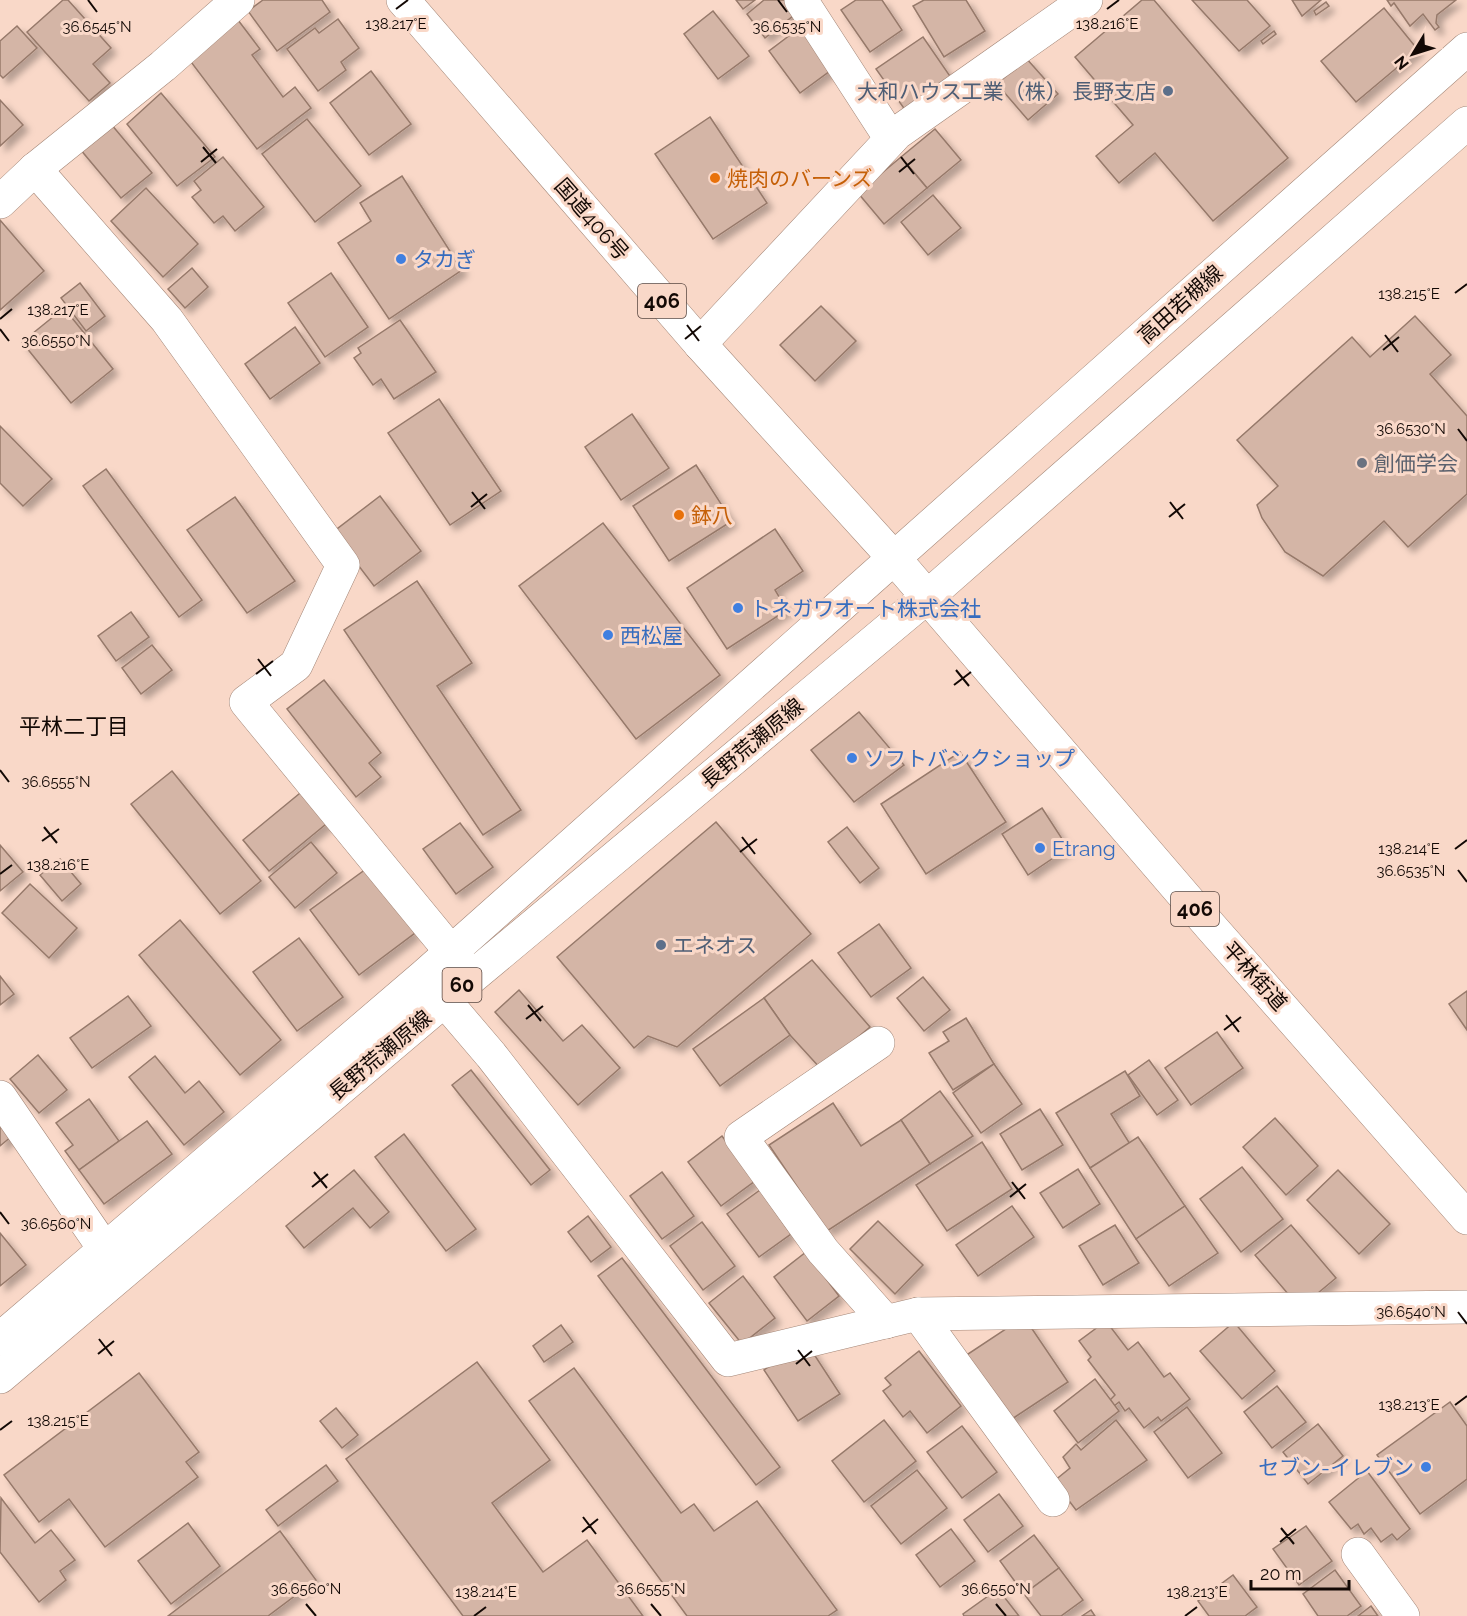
<svg xmlns="http://www.w3.org/2000/svg" width="1467" height="1616" font-family="Raleway,'Noto Sans JP',sans-serif">
<defs>
<filter id="shadow"><feDropShadow dx="5.5" dy="5.5" stdDeviation="3" flood-color="#0004"/></filter>
</defs>
<rect width="100%" height="100%" fill="#f9d8c8"/>
<g fill="#d4b5a6" stroke="#96796a" stroke-width="1.5" filter="url(#shadow)">
<polygon points="63,0 68,0 111,48 93,64 110,83 89,101 27,32"/>
<polygon points="263,0 322,0 330,12 277,51 248,11"/>
<polygon points="736,0 755,0 743,9"/>
<polygon points="764,0 789,0 798,12 765,38 747,14"/>
<polygon points="856,0 882,0 902,30 870,52 841,10"/>
<polygon points="924,0 966,0 985,31 944,57 913,6"/>
<polygon points="1142,0 1154,0 1288,158 1213,221 1155,153 1119,183 1096,156 1133,125 1075,57"/>
<polygon points="1192,0 1247,0 1270,26 1239,51"/>
<polygon points="1292,0 1321,0 1302,16"/>
<polygon points="1387,0 1456,0 1437,15 1436,23 1439,27 1435,30 1423,14 1410,26 1394,3 1391,6"/>
<polygon points="1326,2 1329,6 1316,15 1314,11"/>
<polygon points="1384,8 1418,50 1356,102 1321,61"/>
<polygon points="713,11 749,56 718,79 684,34"/>
<polygon points="338,19 359,48 341,62 346,70 318,91 287,49 315,28 319,33"/>
<polygon points="238,20 260,49 252,55 283,97 295,87 311,108 257,149 188,58"/>
<polygon points="17,26 37,48 3,78 0,75 0,41"/>
<polygon points="802,26 834,68 800,93 769,51"/>
<polygon points="1274,31 1276,34 1263,44 1261,41"/>
<polygon points="923,37 954,82 908,114 876,69"/>
<polygon points="1026,58 1058,94 1028,120 997,84"/>
<polygon points="371,71 411,124 369,155 330,103"/>
<polygon points="161,93 215,157 177,186 127,124"/>
<polygon points="0,100 23,125 0,146"/>
<polygon points="710,117 767,203 713,239 655,154"/>
<polygon points="307,119 361,186 315,222 262,154"/>
<polygon points="111,124 152,173 121,198 80,149"/>
<polygon points="935,129 961,160 927,188 901,157"/>
<polygon points="223,157 264,207 235,231 223,216 214,223 192,197 201,190 194,181"/>
<polygon points="901,157 927,188 884,224 858,193"/>
<polygon points="402,176 462,270 389,319 338,243 371,221 360,203"/>
<polygon points="146,188 198,244 163,277 111,221"/>
<polygon points="933,195 961,228 928,255 901,222"/>
<polygon points="0,220 44,271 0,310"/>
<polygon points="192,268 208,287 185,308 168,289"/>
<polygon points="331,273 368,327 325,357 288,303"/>
<polygon points="80,283 105,316 86,331 61,298"/>
<polygon points="821,306 856,341 815,381 780,345"/>
<polygon points="64,308 113,369 71,403 22,342"/>
<polygon points="1415,316 1451,355 1430,374 1467,416 1467,494 1408,547 1384,521 1323,576 1285,552 1262,518 1257,505 1278,486 1237,440 1352,337 1370,357"/>
<polygon points="400,320 436,372 394,399 381,379 373,385 354,358 361,353 358,348"/>
<polygon points="295,327 320,363 270,399 245,364"/>
<polygon points="439,399 501,491 450,525 388,433"/>
<polygon points="632,414 669,468 621,500 585,447"/>
<polygon points="0,426 52,479 23,506 0,483"/>
<polygon points="696,465 732,521 669,561 633,506"/>
<polygon points="106,469 202,600 179,617 83,486"/>
<polygon points="380,496 421,551 374,586 333,532"/>
<polygon points="235,497 295,581 247,613 187,530"/>
<polygon points="603,523 720,675 636,739 519,586"/>
<polygon points="775,529 803,571 775,590 787,610 727,649 687,588"/>
<polygon points="417,581 472,663 437,686 521,810 483,835 344,630"/>
<polygon points="131,612 149,637 116,661 98,636"/>
<polygon points="152,645 172,670 141,694 122,668"/>
<polygon points="324,680 381,753 369,763 381,777 356,797 287,709"/>
<polygon points="859,712 904,765 854,802 811,750"/>
<polygon points="960,752 1006,822 926,874 881,804"/>
<polygon points="172,771 261,881 220,914 131,804"/>
<polygon points="305,789 331,820 269,871 243,840"/>
<polygon points="1042,808 1068,848 1028,875 1002,834"/>
<polygon points="716,822 811,934 677,1047 648,1036 634,1048 557,957"/>
<polygon points="460,823 493,867 456,894 423,849"/>
<polygon points="847,827 879,868 860,883 828,842"/>
<polygon points="311,842 337,873 295,908 269,877"/>
<polygon points="0,845 23,872 0,891"/>
<polygon points="60,859 81,884 62,901 40,875"/>
<polygon points="366,869 415,933 359,975 310,910"/>
<polygon points="30,884 77,928 49,958 2,913"/>
<polygon points="180,920 281,1040 240,1075 139,955"/>
<polygon points="879,924 911,968 871,997 838,953"/>
<polygon points="299,938 343,997 297,1031 253,972"/>
<polygon points="812,960 870,1027 821,1069 790,1035 764,998"/>
<polygon points="0,976 14,994 0,1005"/>
<polygon points="923,977 950,1010 924,1031 897,998"/>
<polygon points="519,990 563,1041 582,1025 620,1068 578,1105 495,1012"/>
<polygon points="1467,991 1467,1030 1449,1004"/>
<polygon points="128,996 151,1026 92,1068 70,1038"/>
<polygon points="764,998 790,1035 720,1086 693,1049"/>
<polygon points="966,1018 994,1064 953,1090 929,1053 949,1041 943,1032"/>
<polygon points="1217,1032 1243,1068 1191,1105 1165,1068"/>
<polygon points="38,1055 67,1090 39,1113 10,1079"/>
<polygon points="155,1056 185,1093 199,1081 224,1112 184,1145 129,1077"/>
<polygon points="1149,1060 1178,1100 1157,1115 1128,1075"/>
<polygon points="994,1064 1022,1104 981,1133 953,1093"/>
<polygon points="471,1070 550,1170 531,1185 452,1085"/>
<polygon points="1125,1071 1140,1096 1111,1114 1130,1144 1090,1168 1056,1113"/>
<polygon points="940,1091 973,1136 930,1164 901,1120"/>
<polygon points="89,1099 119,1141 79,1170 65,1151 73,1145 56,1123"/>
<polygon points="833,1103 861,1146 901,1120 930,1164 827,1231 769,1145"/>
<polygon points="1040,1109 1063,1145 1022,1170 1000,1134"/>
<polygon points="1275,1118 1318,1166 1286,1195 1243,1147"/>
<polygon points="0,1120 12,1136 0,1146"/>
<polygon points="147,1121 172,1154 104,1204 79,1170"/>
<polygon points="404,1134 476,1229 446,1251 375,1157"/>
<polygon points="722,1136 755,1181 721,1206 688,1162"/>
<polygon points="1138,1137 1185,1206 1136,1239 1090,1168"/>
<polygon points="982,1142 1012,1189 947,1231 916,1185"/>
<polygon points="1242,1167 1283,1219 1241,1252 1200,1199"/>
<polygon points="1078,1169 1100,1204 1063,1228 1040,1193"/>
<polygon points="354,1170 389,1212 370,1228 353,1208 304,1248 286,1226"/>
<polygon points="1338,1170 1390,1224 1359,1254 1307,1200"/>
<polygon points="662,1172 694,1216 662,1239 630,1196"/>
<polygon points="760,1190 791,1234 759,1257 727,1214"/>
<polygon points="1012,1206 1034,1237 978,1276 956,1245"/>
<polygon points="1185,1206 1218,1253 1169,1286 1136,1239"/>
<polygon points="588,1216 611,1247 591,1262 568,1232"/>
<polygon points="878,1221 923,1265 895,1294 850,1249"/>
<polygon points="702,1222 735,1266 703,1290 670,1246"/>
<polygon points="1115,1225 1139,1263 1103,1285 1079,1246"/>
<polygon points="1291,1225 1336,1278 1300,1308 1255,1255"/>
<polygon points="0,1233 26,1265 0,1286"/>
<polygon points="806,1252 839,1296 807,1321 774,1277"/>
<polygon points="622,1258 780,1467 756,1485 598,1276"/>
<polygon points="743,1276 775,1318 742,1344 709,1303"/>
<polygon points="1024,1317 1068,1382 1009,1421 965,1356"/>
<polygon points="1106,1321 1128,1350 1138,1342 1164,1377 1170,1373 1190,1399 1161,1421 1158,1417 1144,1428 1129,1408 1125,1411 1119,1402 1114,1406 1110,1400 1115,1395 1088,1360 1091,1357 1079,1341"/>
<polygon points="1234,1322 1275,1371 1242,1399 1200,1351"/>
<polygon points="561,1325 573,1342 544,1362 533,1346"/>
<polygon points="806,1342 840,1394 798,1421 764,1370"/>
<polygon points="919,1351 961,1406 927,1433 910,1411 903,1417 883,1391 891,1385 885,1378"/>
<polygon points="477,1362 550,1460 492,1503 543,1572 587,1540 643,1616 463,1616 346,1459"/>
<polygon points="574,1368 681,1513 694,1504 714,1531 757,1501 837,1610 828,1616 687,1616 529,1401"/>
<polygon points="139,1373 199,1452 186,1462 198,1477 105,1547 69,1499 39,1522 4,1475"/>
<polygon points="1095,1379 1119,1411 1078,1443 1054,1411"/>
<polygon points="1277,1386 1306,1422 1272,1448 1244,1412"/>
<polygon points="1450,1402 1467,1426 1467,1479 1420,1514 1377,1455"/>
<polygon points="1187,1407 1222,1453 1188,1478 1154,1432"/>
<polygon points="336,1408 358,1435 342,1448 320,1421"/>
<polygon points="884,1420 916,1461 864,1502 832,1461"/>
<polygon points="1116,1420 1147,1460 1076,1510 1054,1481 1070,1468 1063,1457 1076,1444 1081,1450"/>
<polygon points="1318,1424 1343,1456 1308,1484 1283,1452"/>
<polygon points="962,1426 997,1472 962,1498 927,1452"/>
<polygon points="326,1465 338,1481 278,1526 266,1510"/>
<polygon points="917,1470 947,1508 901,1544 871,1506"/>
<polygon points="1367,1471 1410,1529 1397,1540 1392,1534 1381,1542 1371,1528 1364,1534 1358,1524 1351,1529 1329,1502"/>
<polygon points="999,1494 1023,1526 988,1552 964,1520"/>
<polygon points="1,1498 35,1543 51,1530 75,1560 60,1571 66,1580 39,1602 0,1552"/>
<polygon points="188,1523 220,1566 171,1604 138,1561"/>
<polygon points="1306,1526 1332,1561 1299,1585 1273,1549"/>
<polygon points="951,1529 975,1561 940,1587 916,1555"/>
<polygon points="280,1531 316,1580 268,1616 168,1616"/>
<polygon points="1034,1535 1059,1568 1024,1594 1000,1561"/>
<polygon points="1059,1568 1083,1600 1061,1616 1041,1616 1024,1594"/>
<polygon points="1335,1570 1361,1606 1347,1616 1318,1616 1303,1594"/>
<polygon points="1233,1575 1257,1607 1245,1616 1209,1616 1198,1601"/>
<polygon points="998,1589 1019,1616 964,1616 963,1614"/>
<polygon points="1371,1606 1378,1616 1358,1616"/>
<polygon points="1091,1610 1095,1616 1082,1616"/>
</g>
<g fill="none" stroke-linecap="round" stroke-linejoin="round">
<g stroke="#a38677" stroke-width="34">
<g id="street">
<polyline points="801,0 891,139"/>
<polyline points="35,169 167,320 343,565 296,665 246,702 470,975"/>
<polyline points="0,202 35,169 163,66 238,0"/>
<polyline points="700,344 897,133 1086,0"/>
<polyline points="427,980 491,1055 728,1360 918,1314 1467,1307"/>
<polyline points="878,1043 741,1137 823,1251 886,1322"/>
<polyline points="0,1097 121,1273"/>
<polyline points="918,1314 1053,1500"/>
<polyline points="1358,1554 1403,1616"/>
</g>
</g>
<g stroke="#a38677" stroke-width="34">
<g id="secondary">
<polyline points="894,558 1467,49"/>
<polyline points="927,597 1467,123"/>
</g>
</g>
<g stroke="#a38677" stroke-width="34">
<g id="primary">
<polyline points="0,1339 424,976 894,558"/>
<polyline points="0,1377 472,977 927,597"/>
</g>
</g>
<g stroke="#a38677" stroke-width="34">
<polyline id="highway" points="403,0 700,344 894,558 1211,927 1467,1218"/>
</g>
<use href="#street" stroke="#fff" stroke-width="33"/>
<use href="#secondary" stroke="#fff" stroke-width="33"/>
<use href="#primary" stroke="#fff" stroke-width="33"/>
<use href="#highway" stroke="#fff" stroke-width="33"/>
</g>
<path fill="none" stroke="#130905" stroke-width="2" d="M88,0L97,12M778,0L787,12M396,9L408,0M1107,9L1119,0M203,147L216,163M901,157L914,174M201,162L217,149M899,172L915,159M1455,293L1467,284M0,319L12,309M687,325L699,341M0,329L9,341M1385,335L1398,352M685,339L701,326M1383,350L1399,337M1458,429L1467,441M472,492L485,509M1170,502L1183,519M471,507L487,494M1169,517L1185,504M258,659L271,676M956,670L969,686M256,674L273,661M954,685L971,672M0,770L9,782M44,827L57,843M742,837L755,854M42,841L59,829M1455,849L1467,840M740,852L757,839M1458,870L1467,882M0,874L12,865M528,1005L541,1021M1226,1015L1239,1032M526,1019L543,1006M1224,1030L1241,1017M314,1172L327,1188M1012,1182L1025,1199M312,1187L328,1174M1010,1197L1026,1184M0,1212L9,1224M1458,1312L1467,1324M99,1339L112,1356M798,1350L810,1366M98,1354L114,1341M796,1364L812,1351M1455,1405L1467,1396M0,1430L12,1421M583,1517L596,1534M1281,1528L1294,1544M582,1532L598,1519M1280,1542L1296,1529M306,1604L316,1616M651,1604L661,1616M996,1604L1006,1616M474,1616L486,1607M1185,1616L1197,1607"/>
<g fill="#5c6f8a" stroke="#f9d8c8" stroke-width="2">
<circle cx="1168" cy="91" r="6"/>
<circle cx="661" cy="945" r="6"/>
</g>
<g fill="#e8710a" stroke="#f9d8c8" stroke-width="2">
<circle cx="715" cy="178" r="6"/>
<circle cx="679" cy="515" r="6"/>
</g>
<g fill="#3f7fe0" stroke="#f9d8c8" stroke-width="2">
<circle cx="401" cy="259" r="6"/>
<circle cx="738" cy="608" r="6"/>
<circle cx="608" cy="635" r="6"/>
<circle cx="852" cy="758" r="6"/>
<circle cx="1040" cy="848" r="6"/>
<circle cx="1426" cy="1467" r="6"/>
</g>
<circle fill="#6b7280" stroke="#f9d8c8" stroke-width="2" cx="1362" cy="463" r="6"/>
<g text-anchor="middle" dominant-baseline="central" stroke-width="6" stroke-linejoin="round" paint-order="stroke">
<g fill="#f9d8c8" stroke="#584740" stroke-width="1.5">
<rect x="638" y="284" width="48" height="34" rx="4.5"/>
<rect x="1171" y="892" width="48" height="34" rx="4.5"/>
<rect x="442.5" y="968" width="39" height="34" rx="4.5"/>
</g>
<g font-size="20" font-weight="bold" fill="#130905">
<text x="662" y="301">406</text>
<text x="1195" y="909">406</text>
<text x="462" y="985">60</text>
</g>
<g font-size="21" fill="#4e5e75" stroke="#f9d8c8" text-anchor="end">
<text x="1156" y="91">大和ハウス工業（株） 長野支店</text>
<text x="673" y="945" text-anchor="start">エネオス</text>
</g>
<g font-size="21" fill="#c56008" stroke="#f9d8c8" text-anchor="start">
<text x="727" y="178">焼肉のバーンズ</text>
<text x="691" y="515">鉢八</text>
</g>
<g font-size="21" fill="#130905" stroke="#f9d8c8">
<text transform="translate(592 219) rotate(49)">国道406号</text>
<text transform="translate(1180 304) rotate(-42)">高田若槻線</text>
<text transform="translate(752 743) rotate(-40)">長野荒瀬原線</text>
<text transform="translate(1255 976) rotate(48)">平林街道</text>
<text transform="translate(380 1055) rotate(-40)">長野荒瀬原線</text>
</g>
<g font-size="21" fill="#366cbe" stroke="#f9d8c8" text-anchor="start">
<text x="413" y="259">タカぎ</text>
<text x="750" y="608">トネガワオート株式会社</text>
<text x="620" y="635">西松屋</text>
<text x="864" y="758">ソフトバンクショップ</text>
<text x="1052" y="848">Etrang</text>
<text x="1414" y="1467" text-anchor="end">セブン-イレブン</text>
</g>
<g font-size="21" fill="#5b616d" stroke="#f9d8c8" text-anchor="start">
<text x="1374" y="463">創価学会</text>
</g>
<g font-size="22" fill="#130905" stroke="#f9d8c8">
<text x="74" y="726">平林二丁目</text>
</g>
</g>
<g font-size="15" text-anchor="middle" fill="#130905" stroke="#f9d8c8" stroke-width="6" stroke-linejoin="round" paint-order="stroke">
<text x="396" y="29">138.217°E</text>
<text x="1107" y="29">138.216°E</text>
<text x="97" y="32">36.6545°N</text>
<text x="787" y="32">36.6535°N</text>
<text x="1409" y="299">138.215°E</text>
<text x="58" y="315">138.217°E</text>
<text x="56" y="346">36.6550°N</text>
<text x="1411" y="434">36.6530°N</text>
<text x="56" y="787">36.6555°N</text>
<text x="1409" y="854">138.214°E</text>
<text x="58" y="870">138.216°E</text>
<text x="1411" y="876">36.6535°N</text>
<text x="56" y="1229">36.6560°N</text>
<text x="1411" y="1317">36.6540°N</text>
<text x="1409" y="1410">138.213°E</text>
<text x="58" y="1426">138.215°E</text>
<text x="306" y="1594">36.6560°N</text>
<text x="651" y="1594">36.6555°N</text>
<text x="996" y="1594">36.6550°N</text>
<text x="486" y="1597">138.214°E</text>
<text x="1197" y="1597">138.213°E</text>
</g>
<g transform="translate(1413 54) rotate(232)" stroke="#f9d8c8" stroke-width="4.5" paint-order="stroke">
<path d="M0-4.5L10 22L0 15L-10 22Z" fill="#130905"/>
<text y="-9" font-size="16" font-weight="bold" text-anchor="middle" fill="#130905">N</text>
</g>
<path d="M1251 1580v9h98v-9" fill="none" stroke="#130905" stroke-width="3"/>
<text x="1260" y="1580" font-size="18" fill="#130905" stroke="#f9d8c8" stroke-width="4.5" paint-order="stroke">20 m</text>
</svg>
